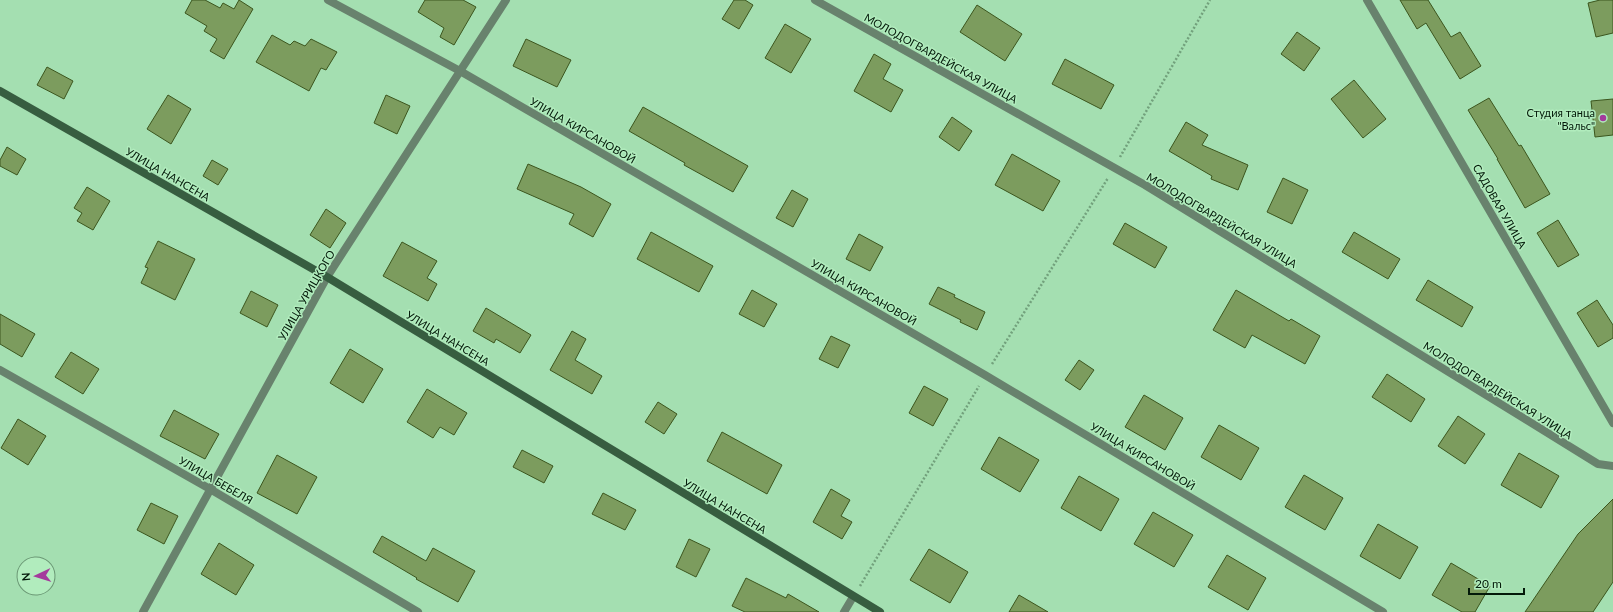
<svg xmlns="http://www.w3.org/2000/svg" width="1613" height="612" font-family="Lato,sans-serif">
<rect width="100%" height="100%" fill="#a4dfb1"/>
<g fill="#7c9c5e" stroke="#3c561e">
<polygon points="192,0 205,0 220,8 223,3 234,9 239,0 253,9 224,59 210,51 217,39 204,31 207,26 185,13"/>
<polygon points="425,0 463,0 476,7 454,45 440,37 444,28 418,12"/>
<polygon points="734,0 745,0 753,5 739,29 722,19"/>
<polygon points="1400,0 1428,0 1451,37 1460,32 1481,66 1460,79 1426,23 1417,29"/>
<polygon points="1600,0 1613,0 1613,33 1596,37 1588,3"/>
<polygon points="977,5 1022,34 1005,61 960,32"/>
<polygon points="785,24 811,39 791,73 765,58"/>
<polygon points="1297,32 1320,48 1304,71 1281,54"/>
<polygon points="272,35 290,45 294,41 305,46 311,39 337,52 326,70 321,68 309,91 256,62"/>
<polygon points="526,39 571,60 557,87 513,66"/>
<polygon points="874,54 891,64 883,79 903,90 891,112 854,91"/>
<polygon points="1065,59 1114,85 1101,109 1052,84"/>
<polygon points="47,67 73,81 64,99 37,85"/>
<polygon points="1354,80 1386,119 1363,138 1331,99"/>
<polygon points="168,95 191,109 171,144 147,129"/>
<polygon points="386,95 410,106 397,134 374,123"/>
<polygon points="1489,98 1519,146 1521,145 1550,194 1525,208 1497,159 1498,159 1468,110"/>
<polygon points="1613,99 1613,135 1595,137 1591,101"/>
<polygon points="643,107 748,166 733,192 684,165 685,163 629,131"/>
<polygon points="952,117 972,131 959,151 939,137"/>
<polygon points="1186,122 1208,135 1202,145 1248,165 1238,190 1211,179 1212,176 1169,151"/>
<polygon points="7,147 26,159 17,175 0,166 0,160"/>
<polygon points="1012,154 1060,181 1043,211 995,185"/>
<polygon points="212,160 228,169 218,185 203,176"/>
<polygon points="528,164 581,187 611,204 593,237 569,224 574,214 517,189"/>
<polygon points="1283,178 1308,190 1292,224 1267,212"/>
<polygon points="87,187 110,201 93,230 77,221 82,213 74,208"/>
<polygon points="792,190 808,199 793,227 776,218"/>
<polygon points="326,209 346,223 330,248 310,235"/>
<polygon points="1558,220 1579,255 1558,267 1537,233"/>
<polygon points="1125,223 1167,247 1155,268 1113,244"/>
<polygon points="651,232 713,266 699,292 637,259"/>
<polygon points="1354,232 1400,259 1388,279 1342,252"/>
<polygon points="859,234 883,247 870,271 846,259"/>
<polygon points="158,241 195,259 175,300 141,283 148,268 145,267"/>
<polygon points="402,242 437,261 427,278 437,284 428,301 383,276"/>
<polygon points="1428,280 1473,307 1462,327 1416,300"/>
<polygon points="938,287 955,295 954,297 985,312 977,330 960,322 961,320 929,304"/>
<polygon points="752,290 777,304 764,327 739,314"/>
<polygon points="1236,290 1289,321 1291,319 1320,336 1305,364 1252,335 1245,348 1213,330"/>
<polygon points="251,291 278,305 267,327 240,313"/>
<polygon points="1597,300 1613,325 1613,338 1598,347 1577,313"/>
<polygon points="486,308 531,335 520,353 496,339 494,343 473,331"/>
<polygon points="0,314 35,334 22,357 0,344"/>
<polygon points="572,331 586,339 575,360 602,376 592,394 550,370"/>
<polygon points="831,336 850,345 838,368 819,359"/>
<polygon points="350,349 383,369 363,403 330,383"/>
<polygon points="71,352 99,369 83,394 55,377"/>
<polygon points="1079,360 1094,370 1080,390 1065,380"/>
<polygon points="1387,374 1425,399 1411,422 1372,397"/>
<polygon points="924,386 948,399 933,426 909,413"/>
<polygon points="427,389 467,413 454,435 440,427 433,438 407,422"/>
<polygon points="1144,395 1183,418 1165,450 1125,427"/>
<polygon points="658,402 677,414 664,434 645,422"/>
<polygon points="174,410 219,434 205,459 160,436"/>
<polygon points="1458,416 1485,434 1465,464 1438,446"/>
<polygon points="18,419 46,436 28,465 1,448"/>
<polygon points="1219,425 1259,448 1241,480 1201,457"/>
<polygon points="722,432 782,465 767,494 707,461"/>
<polygon points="999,437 1039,460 1020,492 981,469"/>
<polygon points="522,450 553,466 544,483 513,467"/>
<polygon points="1519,453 1559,476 1541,508 1501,485"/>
<polygon points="277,455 317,477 297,514 257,493"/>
<polygon points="1304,475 1343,498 1325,530 1285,507"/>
<polygon points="1079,476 1119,499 1101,531 1061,508"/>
<polygon points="831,489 850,500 841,516 852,522 842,539 813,522"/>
<polygon points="603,493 636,510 625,530 592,514"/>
<polygon points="1613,499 1613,582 1593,612 1525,612 1578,534"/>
<polygon points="151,503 178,516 164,544 137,530"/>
<polygon points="1153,512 1193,535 1174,567 1134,544"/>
<polygon points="1378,524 1418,547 1400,579 1360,556"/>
<polygon points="382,536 426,561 433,548 475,571 458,602 416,579 417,578 373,552"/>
<polygon points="689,539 710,549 696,577 676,567"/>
<polygon points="219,543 254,565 236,595 201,574"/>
<polygon points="929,549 968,572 950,603 910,580"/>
<polygon points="1227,555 1266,578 1248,610 1208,587"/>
<polygon points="1451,563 1490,586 1475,612 1462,612 1432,595"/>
<polygon points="746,578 786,598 788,594 819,612 745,612 732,606"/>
<polygon points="1019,595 1048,612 1009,612"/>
</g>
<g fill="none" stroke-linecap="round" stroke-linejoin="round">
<g stroke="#72a17c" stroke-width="2.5" stroke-dasharray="2 2" stroke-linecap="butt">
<polyline points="1120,157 1210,0"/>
<polyline points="992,364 1108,178"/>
<polyline points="860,586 979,386"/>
</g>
<g stroke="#68826d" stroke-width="8">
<polyline points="328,0 460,71 985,375 1383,612"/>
<polyline points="815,0 1145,185 1598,464 1613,466"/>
<polyline points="1367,0 1613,423"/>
<polyline points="0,370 210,489 418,612"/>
<polyline points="143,612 327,277 506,0"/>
<polyline points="844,612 853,597"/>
</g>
<polyline stroke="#375d40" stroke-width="8" points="0,91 327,277 880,612"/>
</g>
<circle fill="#a43a9c" stroke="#b1ecbd" stroke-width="1.5" cx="1603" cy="118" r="4"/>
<g text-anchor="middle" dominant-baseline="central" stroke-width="3" stroke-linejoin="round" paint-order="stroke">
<g font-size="11" fill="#031909" stroke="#b1ecbd">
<text transform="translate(941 58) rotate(29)">МОЛОДОГВАРДЕЙСКАЯ УЛИЦА</text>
<text transform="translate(583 130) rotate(30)">УЛИЦА КИРСАНОВОЙ</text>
<text transform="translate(168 174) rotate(30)">УЛИЦА НАНСЕНА</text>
<text transform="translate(1500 206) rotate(60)">САДОВАЯ УЛИЦА</text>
<text transform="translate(1222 220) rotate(31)">МОЛОДОГВАРДЕЙСКАЯ УЛИЦА</text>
<text transform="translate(864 292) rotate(30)">УЛИЦА КИРСАНОВОЙ</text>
<text transform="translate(306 295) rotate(-60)">УЛИЦА УРИЦКОГО</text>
<text transform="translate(448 338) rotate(31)">УЛИЦА НАНСЕНА</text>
<text transform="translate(1498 390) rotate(32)">МОЛОДОГВАРДЕЙСКАЯ УЛИЦА</text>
<text transform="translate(1143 456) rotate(31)">УЛИЦА КИРСАНОВОЙ</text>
<text transform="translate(216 480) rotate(30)">УЛИЦА БЕБЕЛЯ</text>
<text transform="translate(725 506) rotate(31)">УЛИЦА НАНСЕНА</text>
</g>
<g font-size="11" fill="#031909" stroke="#b1ecbd" text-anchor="end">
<text x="1595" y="112">Студия танца<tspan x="1595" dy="13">"Вальс"</tspan></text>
</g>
</g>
<g transform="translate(36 576) rotate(266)"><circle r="19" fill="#b1ecbd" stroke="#6b9875"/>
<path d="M0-3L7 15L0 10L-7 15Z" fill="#a43a9c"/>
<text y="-6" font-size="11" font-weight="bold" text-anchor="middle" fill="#031909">N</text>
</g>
<path d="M1469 588v6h55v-6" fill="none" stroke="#031909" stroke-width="2"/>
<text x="1475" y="588" font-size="12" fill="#031909" stroke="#b1ecbd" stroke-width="3" paint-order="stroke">20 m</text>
</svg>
